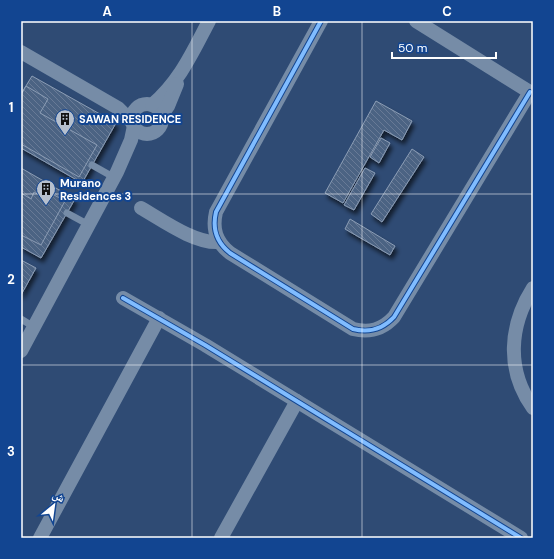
<svg xmlns="http://www.w3.org/2000/svg" width="554" height="559" font-family="'DM Sans','Noto Naskh Arabic',sans-serif">
<defs>
<pattern id="building-back-hatch" width="6" height="6" patternUnits="userSpaceOnUse"><rect width="6" height="6" fill="#4c6383"/><path d="M-1 5l2 2M0 0l6 6M5-1l2 2" fill="none" stroke="#677a96"/></pattern>
<filter id="shadow"><feDropShadow dx="2.5" dy="4.5" stdDeviation="2" flood-color="#0009"/></filter>
</defs>
<rect width="100%" height="100%" fill="#2f4b74"/>
<g fill="url(#building-back-hatch)" stroke="#8b9db5" filter="url(#shadow)">
<polygon points="32,76 116,123 82,183 21,148 21,94"/>
<polygon points="26,86 48,99 40,113 97,145 79,177 21,144 21,95"/>
<polygon points="376,101 412,121 402,140 384,130 343,203 325,193"/>
<polygon points="381,138 390,143 379,163 370,157"/>
<polygon points="412,149 424,157 382,222 371,214"/>
<polygon points="21,168 75,199 41,258 21,247"/>
<polygon points="365,168 375,173 354,210 344,205"/>
<polygon points="45,190 65,201 41,245 21,235 21,193 31,199 34,192 41,196"/>
<polygon points="350,219 395,246 390,255 345,229"/>
<polygon points="21,260 36,268 21,295"/>
</g>
<g fill="none" stroke-linecap="round" stroke-linejoin="round">
<g stroke="#768ca7" stroke-width="7">
<polyline points="92,165 115,178"/>
<polyline points="67,213 89,225"/>
<polyline points="21,319 34,327"/>
</g>
<g stroke="#768ca7" stroke-width="14">
<path d="M321,21L216,212C212,229 216,242 230,253L353,329C369,333 382,330 394,317L530,92"/>
<polyline points="416,21 533,94"/>
<polyline points="21,52 118,108 132,122"/>
<circle cx="147" cy="119" r="15"/>
<path d="M152,105C180,81 192,53 209,21"/>
<polyline points="161,116 168,106 177,84"/>
<path d="M141,208C162,220 195,244 219,242"/>
<path d="M533,288C509,326 506,370 533,408"/>
<polyline points="123,298 205,345 521,538"/>
<polyline points="21,351 117,172 131,140 134,126"/>
<polyline points="40,538 159,318"/>
<polyline points="221,538 297,401"/>
</g>
<g stroke="#124591" stroke-width="6">
<g id="cycleway">
<path d="M321,21L216,212C212,229 216,242 230,253L353,329C369,333 382,330 394,317L530,92"/>
<polyline points="123,298 205,345 521,538"/>
</g>
</g>
<use href="#cycleway" stroke="#80bcff" stroke-width="4"/>
</g>
<path fill="none" stroke="#fff" stroke-width="1" stroke-opacity="0.55" d="M192,21V538M362,21V538M21,194H533M21,365H533"/>
<defs>
<g id="building-pin" transform="scale(1)"><path d="M0 17L-7.5 6A9.5 9.5 0 1 1 7.5 6Z" fill="#b6c0ce" stroke="#124591"/><path d="M-4-6H4V6H1V3H-1V6H-4ZM-2.5-4.3h1.7v1.8h-1.7ZM.8-4.3h1.7v1.8H.8ZM-2.5-1h1.7V.8h-1.7ZM.8-1h1.7V.8H.8Z" fill="#111"/></g>
</defs>
<g fill-rule="evenodd">
<use href="#building-pin" x="65" y="119"/>
<use href="#building-pin" x="46" y="189"/>
</g>
<g text-anchor="middle" dominant-baseline="central" stroke-width="4" stroke-linejoin="round" paint-order="stroke">
<g font-size="11" font-weight="bold" fill="#fff" stroke="#124591" text-anchor="start">
<text x="79" y="119">SAWAN RESIDENCE</text>
<text x="60" y="183">Murano<tspan x="60" dy="13">Residences 3</tspan></text>
</g>
</g>
<rect width="554" height="559" fill="none" stroke="#124591" stroke-width="44"/>
<g transform="translate(54 505) rotate(29)" stroke="#124591" stroke-width="3" paint-order="stroke">
<path d="M0-3L7 15L0 10L-7 15Z" fill="#ffffff"/>
<text y="-6" font-size="11" font-weight="bold" text-anchor="middle" fill="#ffffff">ش</text>
</g>
<path d="M392 52v6h104v-6" fill="none" stroke="#ffffff" stroke-width="2"/>
<text x="398" y="52" font-size="12" fill="#ffffff" stroke="#124591" stroke-width="3" paint-order="stroke">50 m</text>
<rect x="22" y="22" width="510" height="515" fill="none" stroke="#fff" stroke-width="1.5"/>
<g font-size="13" text-anchor="middle" font-weight="bold" fill="#fff">
<text x="107" y="16">A</text>
<text x="277" y="16">B</text>
<text x="447" y="16">C</text>
<text x="11" y="112">1</text>
<text x="11" y="284">2</text>
<text x="11" y="456">3</text>
</g>
</svg>
